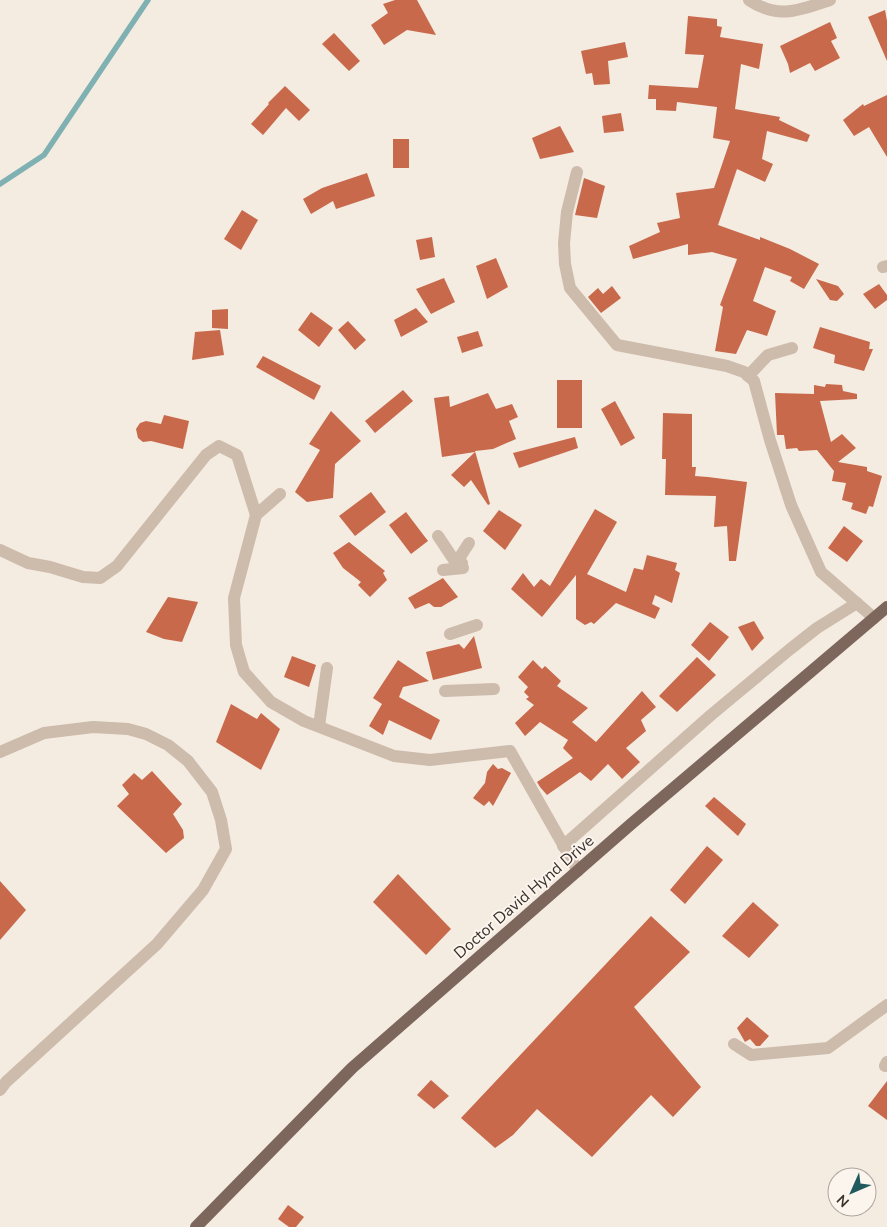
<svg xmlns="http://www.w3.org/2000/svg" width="887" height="1227" font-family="'Nunito Sans',sans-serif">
<rect width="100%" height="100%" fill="#f4ebe1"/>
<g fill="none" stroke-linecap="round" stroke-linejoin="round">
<polyline stroke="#7fb0b2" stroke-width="5.5" points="0,184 44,155 148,0"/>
</g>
<g fill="#c8694b">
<polygon points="395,0 417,0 436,35 407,30 384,45 371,25 388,13 383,4"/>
<polygon points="885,10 887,21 887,61 868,17"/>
<polygon points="688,16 717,19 717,26 722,27 720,37 763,44 759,69 741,64 735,109 780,117 779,120 810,135 807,142 767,131 762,159 773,164 765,182 737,169 718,225 760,240 760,237 790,249 819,264 804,289 790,281 792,277 765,267 753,301 776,311 767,336 747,330 736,354 715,351 723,307 720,305 737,259 712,252 688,255 688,244 633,259 629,246 660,232 657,223 680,218 676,193 714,188 730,141 713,138 717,107 677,102 676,111 656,110 656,99 648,99 649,85 698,88 704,55 685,54"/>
<polygon points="830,22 837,38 831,41 840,58 815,71 810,63 790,73 788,64 780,46"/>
<polygon points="334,33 360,61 349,71 322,44"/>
<polygon points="625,42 628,57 608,61 610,84 594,85 592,73 586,74 581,51"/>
<polygon points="285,86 310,110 299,121 286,108 263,135 251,124 269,104 268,103"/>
<polygon points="887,95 887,157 869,127 854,136 843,120 863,104 864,106"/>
<polygon points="621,113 624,131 604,133 602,116"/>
<polygon points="560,126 574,152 540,159 532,138"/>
<rect x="393" y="139" width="16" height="29"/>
<polygon points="367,173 375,196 336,209 333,201 311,214 303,199 322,188"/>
<polygon points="584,178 605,186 597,218 575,215"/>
<polygon points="242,210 258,220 241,250 224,239"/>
<polygon points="432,237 435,257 420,260 416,240"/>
<polygon points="496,258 508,287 487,299 476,266"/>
<polygon points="444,278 455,302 431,314 416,289"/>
<polygon points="816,279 838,286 844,294 837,301 830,300"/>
<polygon points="879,284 887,295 887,300 875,309 863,294"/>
<polygon points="612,286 621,298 601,313 588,297 598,288 603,294"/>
<polygon points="416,308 428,322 401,337 394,320"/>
<polygon points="228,309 228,329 212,328 212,310"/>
<polygon points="311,312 333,328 319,347 298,330"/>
<polygon points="348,321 366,340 355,350 338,330"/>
<polygon points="820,327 870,342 869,349 873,349 864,371 834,363 835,355 813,348"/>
<polygon points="220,330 224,355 192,360 195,332"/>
<polygon points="478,331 483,346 462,353 457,337"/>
<polygon points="263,356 321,386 314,400 256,367"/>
<rect x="557" y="380" width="25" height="48"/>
<polygon points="826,384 842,385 843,391 857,394 857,399 820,401 831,442 842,434 856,448 838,462 867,467 867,471 882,476 873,507 869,506 866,514 851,509 853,503 842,500 846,483 832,481 834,471 817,450 799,451 797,448 786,449 784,435 777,435 775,393 814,394 814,385 825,387"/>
<polygon points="403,390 413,401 375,433 365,421"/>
<polygon points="488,393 496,409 512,404 518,417 509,421 516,439 493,449 475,451 490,504 488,505 471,480 464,487 451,475 475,452 442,457 434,398 449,396 450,407"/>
<polygon points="615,401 635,438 621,446 601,409"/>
<polygon points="331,411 361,441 335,464 333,498 307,502 295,492 320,450 309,444"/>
<polygon points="663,413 692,414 692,467 696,467 695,476 708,477 747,482 736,561 729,561 727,526 714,527 716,496 665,495 666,459 662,459"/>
<polygon points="164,415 189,421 183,449 151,441 143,442 138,438 136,429 140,423 146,421 161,424"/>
<polygon points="575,437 578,448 519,468 513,453"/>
<polygon points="371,492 386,512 355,536 339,516"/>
<polygon points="595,509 617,522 587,574 626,592 634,568 643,570 647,555 677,563 675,570 680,573 672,603 655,595 652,604 660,608 655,619 616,603 594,624 591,622 585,625 576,619 576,575 542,617 511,589 523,573 534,587 541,579 550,586"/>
<polygon points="499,510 522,525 505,550 483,531"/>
<polygon points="406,512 428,541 411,554 389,525"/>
<polygon points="844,526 863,541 847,562 828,548"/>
<polygon points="349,542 385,571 383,573 387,580 370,597 358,585 361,582 343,568 333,553"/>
<polygon points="443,578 458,597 441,607 434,607 429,603 415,609 408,598"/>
<polygon points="168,597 198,602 182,642 164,639 146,632"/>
<polygon points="754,621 764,638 752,651 738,627"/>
<polygon points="710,622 729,637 709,661 691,645"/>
<polygon points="474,636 482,668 433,680 426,652 459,644 464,649"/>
<polygon points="292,656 316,665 309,687 284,677"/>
<polygon points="697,657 716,675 677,712 659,696"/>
<polygon points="398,660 429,681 403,687 399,697 440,720 431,740 389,720 383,735 369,726 382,704 373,698"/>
<polygon points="533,660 542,669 545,666 561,681 557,686 588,708 572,722 596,742 642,691 656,707 641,720 646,731 626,748 640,762 622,779 608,764 591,781 580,772 547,795 540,787 537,782 573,758 563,748 568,740 540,722 525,736 515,723 534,705 526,699 529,697 524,692 528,687 518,677"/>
<polygon points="231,704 257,719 261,713 280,729 261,770 216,742"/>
<polygon points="493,764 498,769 502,768 511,773 493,806 489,801 484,806 473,798 485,783 487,772"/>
<polygon points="152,771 182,804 173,814 183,830 184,838 166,853 117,806 129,794 122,785 134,773 142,780"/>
<polygon points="714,797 746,824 738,836 705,806"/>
<polygon points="707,846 723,860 685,904 670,890"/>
<polygon points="398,874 451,929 426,955 373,902"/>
<polygon points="0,881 26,910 0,940"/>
<polygon points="753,902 779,925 749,958 722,936"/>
<polygon points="651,916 690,952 634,1007 701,1087 673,1117 651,1095 592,1157 537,1109 513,1135 495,1148 461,1118"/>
<polygon points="747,1017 769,1036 760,1046 756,1046 750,1039 745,1042 737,1028"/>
<polygon points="431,1080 449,1096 434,1109 417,1095"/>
<polygon points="887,1081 887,1120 868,1106"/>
<polygon points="288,1205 304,1217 296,1227 289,1227 278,1219"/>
</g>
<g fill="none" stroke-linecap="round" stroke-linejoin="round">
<g stroke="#cdbbac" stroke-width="12">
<path d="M749,0C778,20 800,10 830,0"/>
<polyline points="577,172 567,212 564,243 565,264 570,288 617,345 727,366 744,372 754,381 770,440 791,505 821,572 874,618"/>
<polyline points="883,267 887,266"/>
<polyline points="748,376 768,355 792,348"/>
<polyline points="280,494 256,515 234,598 236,645 244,672 271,702 304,721 394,756 430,760 510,751 578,871"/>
<polyline points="438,536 454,560 462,563"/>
<polyline points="0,550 28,563 50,567 83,577 100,578 117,566 206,455 219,446 237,455 256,515"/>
<polyline points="460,557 469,543"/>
<polyline points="443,570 463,568"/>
<polyline points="450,634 477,625"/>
<polyline points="445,691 494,689"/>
<polyline points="319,726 327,668"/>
<polyline points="0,752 44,733 93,727 128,729 146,734 168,745 188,761 212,792 221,820 226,849 203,890 157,944 6,1082 0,1090"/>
<polyline points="563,846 711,715 789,650 817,628 857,603"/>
<polyline points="734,1044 751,1055 828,1048 887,1005"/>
<polyline points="885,1066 887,1062"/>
</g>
<polyline stroke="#7d675c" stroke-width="12" points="196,1227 352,1068 630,825 887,607"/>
</g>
<g text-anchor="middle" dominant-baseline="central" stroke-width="4" stroke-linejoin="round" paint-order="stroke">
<g font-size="16" fill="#3b302b" stroke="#fbf5ee">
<text transform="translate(524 897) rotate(-41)">Doctor David Hynd Drive</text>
</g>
</g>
<g transform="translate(852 1192) rotate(225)"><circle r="24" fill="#fbf5ee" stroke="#aea6a0"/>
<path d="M0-4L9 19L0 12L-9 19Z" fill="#1f5a5e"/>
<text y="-8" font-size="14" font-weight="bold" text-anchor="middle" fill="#3b302b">N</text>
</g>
</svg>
